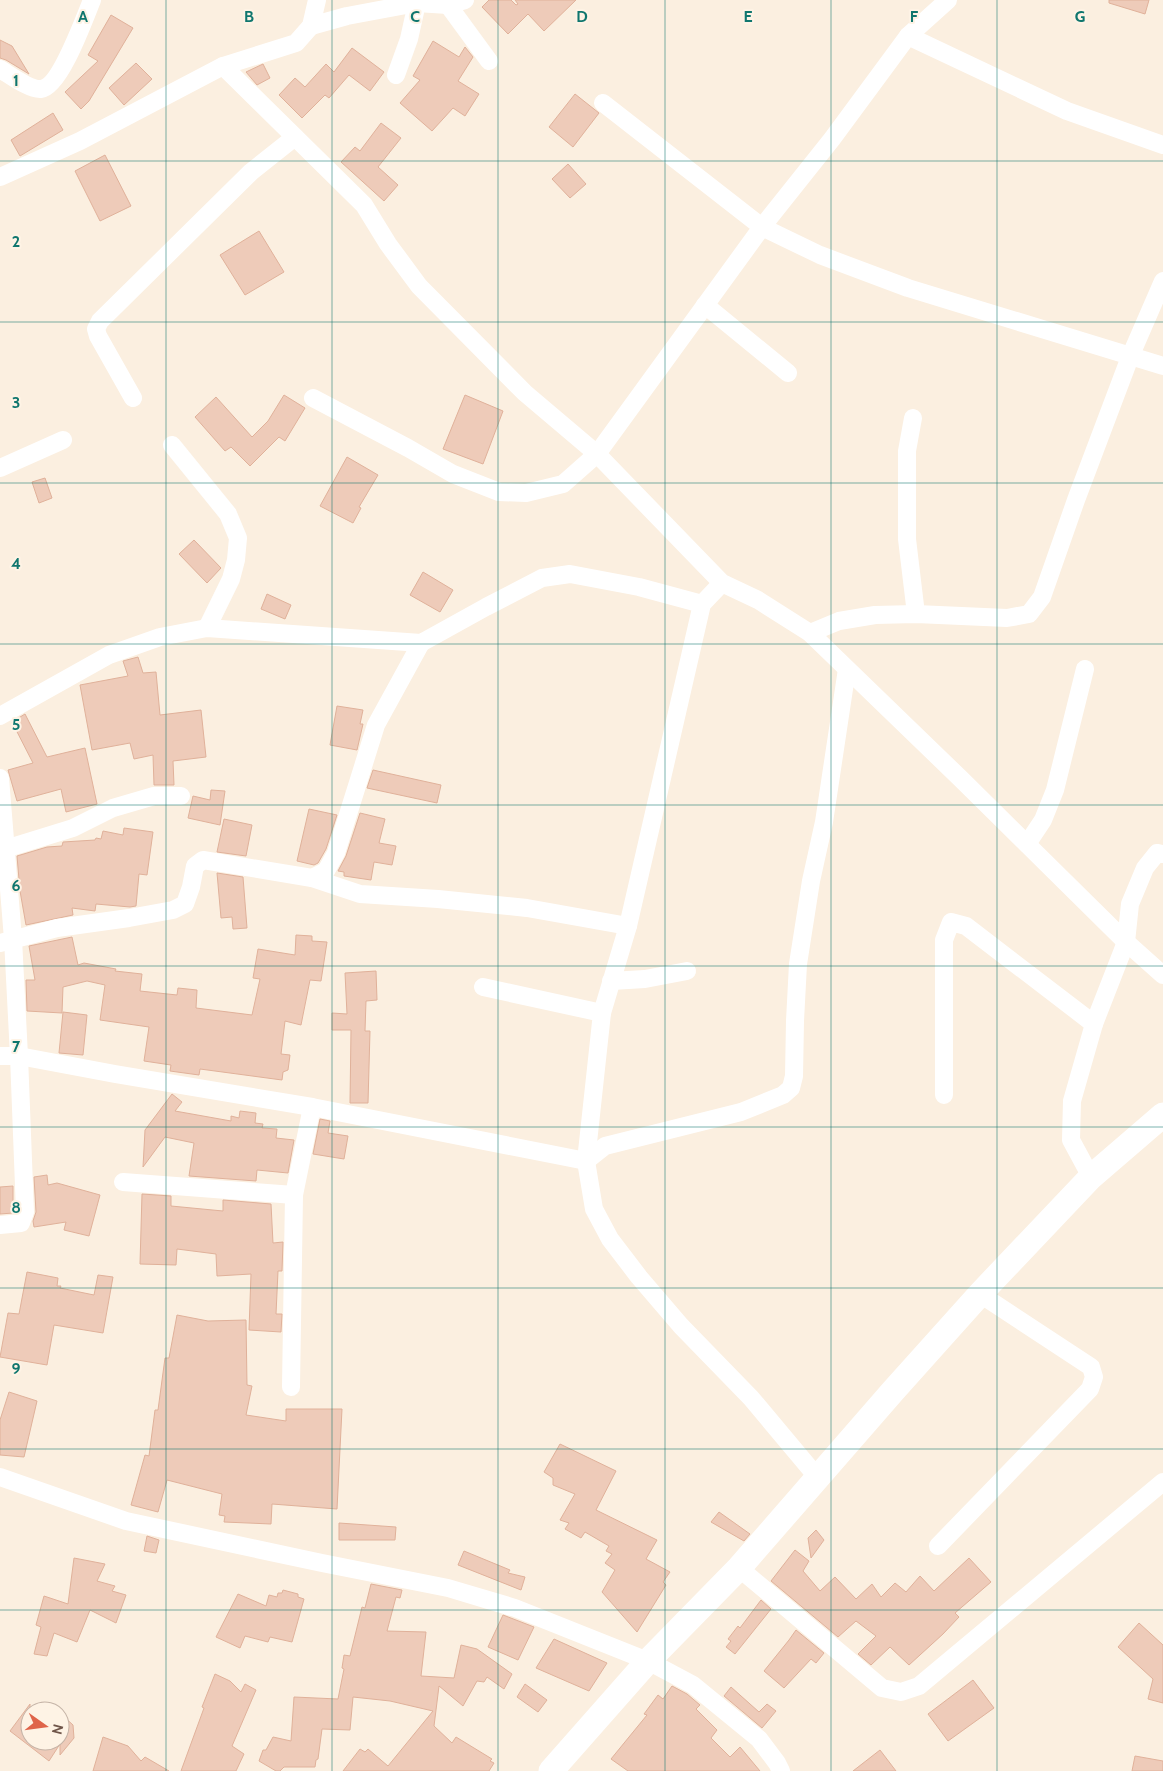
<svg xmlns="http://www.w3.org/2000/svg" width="1163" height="1771" font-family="Cabin,sans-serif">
<rect width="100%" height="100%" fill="#fbefe0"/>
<g fill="#eecbb9" stroke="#e0b19a">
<polygon points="489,0 511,0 516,5 518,4 515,0 576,0 544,31 528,14 508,34 482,7"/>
<polygon points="1109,0 1149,0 1145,14 1109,3"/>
<polygon points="111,15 133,28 89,101 81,109 65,92 98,61 88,55"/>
<polygon points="0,40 12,46 29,74 6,60 0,58"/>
<polygon points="433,41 459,57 465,47 473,57 458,81 479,94 465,116 453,108 432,131 400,103 420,80 413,76"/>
<polygon points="352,48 384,72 370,91 349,75 329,98 325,95 302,118 279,95 295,78 305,87 326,64 334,72"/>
<polygon points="136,63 152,79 124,105 109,88"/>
<polygon points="263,64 270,78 257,85 246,72"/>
<polygon points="575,94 599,113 573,147 549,127"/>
<polygon points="53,113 63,130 20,156 11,140"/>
<polygon points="381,123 401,138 378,167 398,185 384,201 341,162 355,147 360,151"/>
<polygon points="105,155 131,206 100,221 75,171"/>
<polygon points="568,164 586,184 570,198 552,179"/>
<polygon points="259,231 284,272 245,295 220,255"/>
<polygon points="284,395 305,408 285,441 279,437 250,466 231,447 225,451 195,417 216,397 252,437 268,421"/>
<polygon points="465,395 503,411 483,464 443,449"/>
<polygon points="347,457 378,475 359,507 361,508 353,523 320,506"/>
<polygon points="45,478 52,498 39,503 32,482"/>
<polygon points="194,540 221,568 207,583 179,554"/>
<polygon points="423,572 453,590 440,612 410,595"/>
<polygon points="267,594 291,605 285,619 261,609"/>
<polygon points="138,657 143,673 156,672 160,715 201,710 206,757 173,761 174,785 154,785 153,755 134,759 130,743 92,750 80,685 128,676 123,661"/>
<polygon points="337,706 363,710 360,724 363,724 357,750 330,745"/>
<polygon points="25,714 47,757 85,748 97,804 66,812 61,789 17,801 8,770 33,763 12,722"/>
<polygon points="373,770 441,785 437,803 367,788"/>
<polygon points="211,790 225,791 220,825 188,818 193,796 210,800"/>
<polygon points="309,809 337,815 326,849 318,863 314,865 297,861"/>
<polygon points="360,813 385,819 379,843 396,846 392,865 374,862 371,880 344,876 344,872 338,871 346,856"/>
<polygon points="224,819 252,825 246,856 217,852"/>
<polygon points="124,828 153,832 147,875 139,874 136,906 130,907 96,904 95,911 72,908 73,915 26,925 20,891 17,856 47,847 62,846 63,842 95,840 96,838 101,839 103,831 123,835"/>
<polygon points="217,873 243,877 247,928 233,929 232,917 221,918"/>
<polygon points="296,935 312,936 312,941 327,942 321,981 310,980 301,1025 285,1021 281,1054 290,1055 288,1070 283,1072 282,1080 200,1069 199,1075 170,1071 171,1065 144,1061 149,1027 100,1020 105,985 87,981 63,987 62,1013 27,1011 26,980 35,980 29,946 72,937 78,965 84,963 116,969 115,971 142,974 140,991 177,995 178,988 197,990 196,1008 252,1015 260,979 253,978 258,949 295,955"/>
<polygon points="376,971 377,1000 366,1001 365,1031 370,1031 368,1103 350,1103 351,1030 332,1030 332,1013 347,1014 345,973"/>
<polygon points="63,1012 87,1015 83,1055 59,1053"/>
<polygon points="172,1094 182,1102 175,1111 231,1121 231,1116 239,1118 240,1111 256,1113 255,1123 263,1124 262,1128 277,1129 276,1138 294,1140 288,1173 257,1170 256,1181 189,1176 194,1143 165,1137 143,1167 145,1130"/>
<polygon points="320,1119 330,1121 328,1133 348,1136 344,1159 313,1154"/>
<polygon points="47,1175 48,1185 57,1183 100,1195 89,1236 64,1230 66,1222 34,1227 33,1221 36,1212 34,1177"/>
<polygon points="13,1186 13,1213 0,1214 0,1187"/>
<polygon points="142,1194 171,1196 171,1206 223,1211 223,1200 271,1204 273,1243 283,1242 282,1271 278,1271 276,1314 282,1314 281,1332 249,1330 251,1274 217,1276 216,1254 177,1249 176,1265 140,1264"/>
<polygon points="27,1272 58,1278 57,1286 61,1286 60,1288 94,1295 98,1275 113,1277 103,1333 54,1325 47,1365 0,1357 8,1313 19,1314"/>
<polygon points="177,1315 208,1321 246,1320 247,1385 252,1386 246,1415 286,1421 286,1409 342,1409 337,1509 272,1504 271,1524 224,1522 225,1516 219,1515 222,1494 167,1480 158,1512 131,1505 145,1455 149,1456 155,1410 158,1410 165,1358 169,1358"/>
<polygon points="9,1392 37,1401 24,1457 0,1455 0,1420"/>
<polygon points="560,1444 616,1471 596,1510 657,1540 646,1559 670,1572 663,1582 666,1585 637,1632 602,1592 615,1570 605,1563 612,1554 606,1551 609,1546 585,1532 581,1538 565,1529 569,1523 560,1520 575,1494 553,1485 553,1478 544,1472"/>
<polygon points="719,1512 750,1534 744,1541 711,1522"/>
<polygon points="339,1523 396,1527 395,1540 339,1540"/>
<polygon points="816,1530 824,1540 811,1558 808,1538"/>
<polygon points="147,1536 159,1540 156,1553 144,1551"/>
<polygon points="795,1550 809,1561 803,1571 820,1591 835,1577 856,1599 872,1584 881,1597 895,1583 906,1592 920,1576 934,1591 969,1558 991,1582 955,1613 959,1617 943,1634 909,1665 890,1647 871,1665 858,1654 876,1636 856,1621 838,1637 771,1581"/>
<polygon points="464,1551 510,1570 508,1573 525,1577 521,1590 458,1565"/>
<polygon points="74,1558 105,1564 97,1581 115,1586 112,1591 126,1595 116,1623 90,1610 77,1642 54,1633 47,1656 34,1654 41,1627 36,1625 44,1596 68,1604"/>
<polygon points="371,1584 402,1590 400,1598 396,1597 387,1631 426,1632 421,1676 454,1678 461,1645 477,1649 512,1674 504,1689 487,1677 484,1682 477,1681 463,1706 439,1686 434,1726 452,1743 456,1737 492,1759 490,1761 494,1763 489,1771 343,1771 360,1749 365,1752 368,1749 388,1766 433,1711 390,1701 353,1697 350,1730 322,1729 318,1759 316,1760 315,1767 284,1767 280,1771 276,1771 259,1761 263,1750 266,1750 273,1737 291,1741 294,1697 338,1699 344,1669 342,1668 344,1655 350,1656 362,1607 365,1608"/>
<polygon points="283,1590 298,1594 298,1597 304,1599 292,1642 270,1637 268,1642 245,1636 240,1648 216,1637 238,1594 266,1606 269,1595 277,1597 278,1593 282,1593"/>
<polygon points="761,1600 771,1609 735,1654 726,1647 731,1641 728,1639 738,1626 740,1628"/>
<polygon points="503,1615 534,1627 518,1660 488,1647"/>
<polygon points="1139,1623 1163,1645 1163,1703 1148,1699 1153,1679 1118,1647"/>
<polygon points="796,1630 824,1653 816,1663 811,1659 784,1688 764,1671 789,1640"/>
<polygon points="554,1639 607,1663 589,1691 536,1668"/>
<polygon points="215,1674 230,1681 241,1692 245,1684 256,1690 232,1746 244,1754 236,1771 181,1771 204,1708 202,1707"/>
<polygon points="973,1680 994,1708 948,1741 928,1714"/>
<polygon points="525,1684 547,1700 538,1712 517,1697"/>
<polygon points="672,1686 687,1694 700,1705 696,1709 717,1730 711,1738 730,1757 740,1747 760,1771 628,1771 611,1759 647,1715 644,1714 658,1695 663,1699"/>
<polygon points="731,1687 759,1712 767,1704 776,1711 762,1728 724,1696"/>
<polygon points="30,1704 30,1741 60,1741 60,1713 73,1725 74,1738 60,1755 60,1744 49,1761 10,1731"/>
<polygon points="103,1737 128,1746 141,1761 145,1757 169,1771 93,1771"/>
<polygon points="880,1750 896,1771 853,1771"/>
<polygon points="1135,1756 1163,1761 1163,1771 1132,1771"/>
</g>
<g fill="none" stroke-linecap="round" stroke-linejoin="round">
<g stroke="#fff" stroke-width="18">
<polyline points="448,5 489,61"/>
<polyline points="311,26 347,16 417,3 448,5 465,0"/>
<polyline points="908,36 1067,111 1163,145"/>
<polyline points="223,66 364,205 388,244 419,286 525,393 597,454 722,583 758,600 810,633 961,779 1126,942 1163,975"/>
<path d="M0,69C10,75 30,90 41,89C60,87 85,17 92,0"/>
<polyline points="396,75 409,39 417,3"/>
<polyline points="603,103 762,227 820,255 908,288 1163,366"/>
<polyline points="0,177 80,141 223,66 296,43 311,26 317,0"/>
<polyline points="705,305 788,373"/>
<polyline points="133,398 98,336 96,329 100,321 251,172 295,137"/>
<polyline points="313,398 408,448 453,474 499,492 526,493 563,484 597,454 762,227 832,139 908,36 948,0"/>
<polyline points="913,418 907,451 907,539 916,614"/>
<polyline points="172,445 228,514 238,538 236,560 231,579 207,628"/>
<polyline points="0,468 63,440"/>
<polyline points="722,583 702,604 628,926 602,1013 586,1161 594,1209 610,1239 639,1277 681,1326 751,1398 818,1478"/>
<polyline points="810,633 839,621 875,615 916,614 1007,618 1029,614 1042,597 1076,500 1130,357 1163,281"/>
<polyline points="0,716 109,655 160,637 207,628 421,643 486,607 542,578 570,574 639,587 702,604"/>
<polyline points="0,778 13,939 19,1056 25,1212 21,1223 0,1225"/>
<polyline points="1027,844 1043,820 1055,790 1085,669"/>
<polyline points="5,849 73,828 113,808 154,796 181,796"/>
<polyline points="312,878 360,894 438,899 527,908 628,926"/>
<polyline points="0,943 57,928 129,918 173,910 185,904 191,887 195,866 203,860 312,878 326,871 336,853 376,725 421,643"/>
<polyline points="611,981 645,979 687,971"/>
<polyline points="483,987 602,1013"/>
<polyline points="0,1056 19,1056 115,1074 312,1107 586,1161 605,1146 741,1112 783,1095 791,1088 794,1076 795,1021 798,964 811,881 824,822 847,669"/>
<polyline points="944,1095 944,940 951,922 966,926 1094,1024"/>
<polyline points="1091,1177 1071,1140 1072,1101 1094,1024 1126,942 1130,904 1145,868 1157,853 1163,854"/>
<polyline points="123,1182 294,1195"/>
<polyline points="291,1387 294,1195 312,1107"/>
<polyline points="0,1477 126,1521 322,1563 448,1588 515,1608 648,1661 693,1685 759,1739 777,1763 781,1771"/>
<polyline points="938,1546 1090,1389 1094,1377 1091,1367 980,1294"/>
<polyline points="739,1568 882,1688 901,1692 919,1686 1163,1482"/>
</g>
<polyline stroke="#fff" stroke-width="25" points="551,1771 648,1661 739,1568 893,1391 980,1294 1091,1177 1163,1115"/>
</g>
<path fill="none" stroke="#0f766e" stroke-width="1" stroke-opacity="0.55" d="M166,0V1771M332,0V1771M498,0V1771M665,0V1771M831,0V1771M997,0V1771M0,161H1163M0,322H1163M0,483H1163M0,644H1163M0,805H1163M0,966H1163M0,1127H1163M0,1288H1163M0,1449H1163M0,1610H1163"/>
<g font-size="16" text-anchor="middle" font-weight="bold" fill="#0f766e" stroke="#fef3e5" stroke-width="4" stroke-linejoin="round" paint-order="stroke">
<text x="83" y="22">A</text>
<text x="249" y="22">B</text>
<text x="415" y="22">C</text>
<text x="582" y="22">D</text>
<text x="748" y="22">E</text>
<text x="914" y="22">F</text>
<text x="1080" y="22">G</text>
<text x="16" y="86">1</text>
<text x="16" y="247">2</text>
<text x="16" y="408">3</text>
<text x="16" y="569">4</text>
<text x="16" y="730">5</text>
<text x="16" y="891">6</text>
<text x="16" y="1052">7</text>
<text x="16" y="1213">8</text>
<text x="16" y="1374">9</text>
</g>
<g transform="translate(45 1726) rotate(104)"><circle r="24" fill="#fef3e5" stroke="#c5b4a7"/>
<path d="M0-4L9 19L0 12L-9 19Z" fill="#df644a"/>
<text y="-8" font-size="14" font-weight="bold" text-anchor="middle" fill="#6f5549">N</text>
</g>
</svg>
